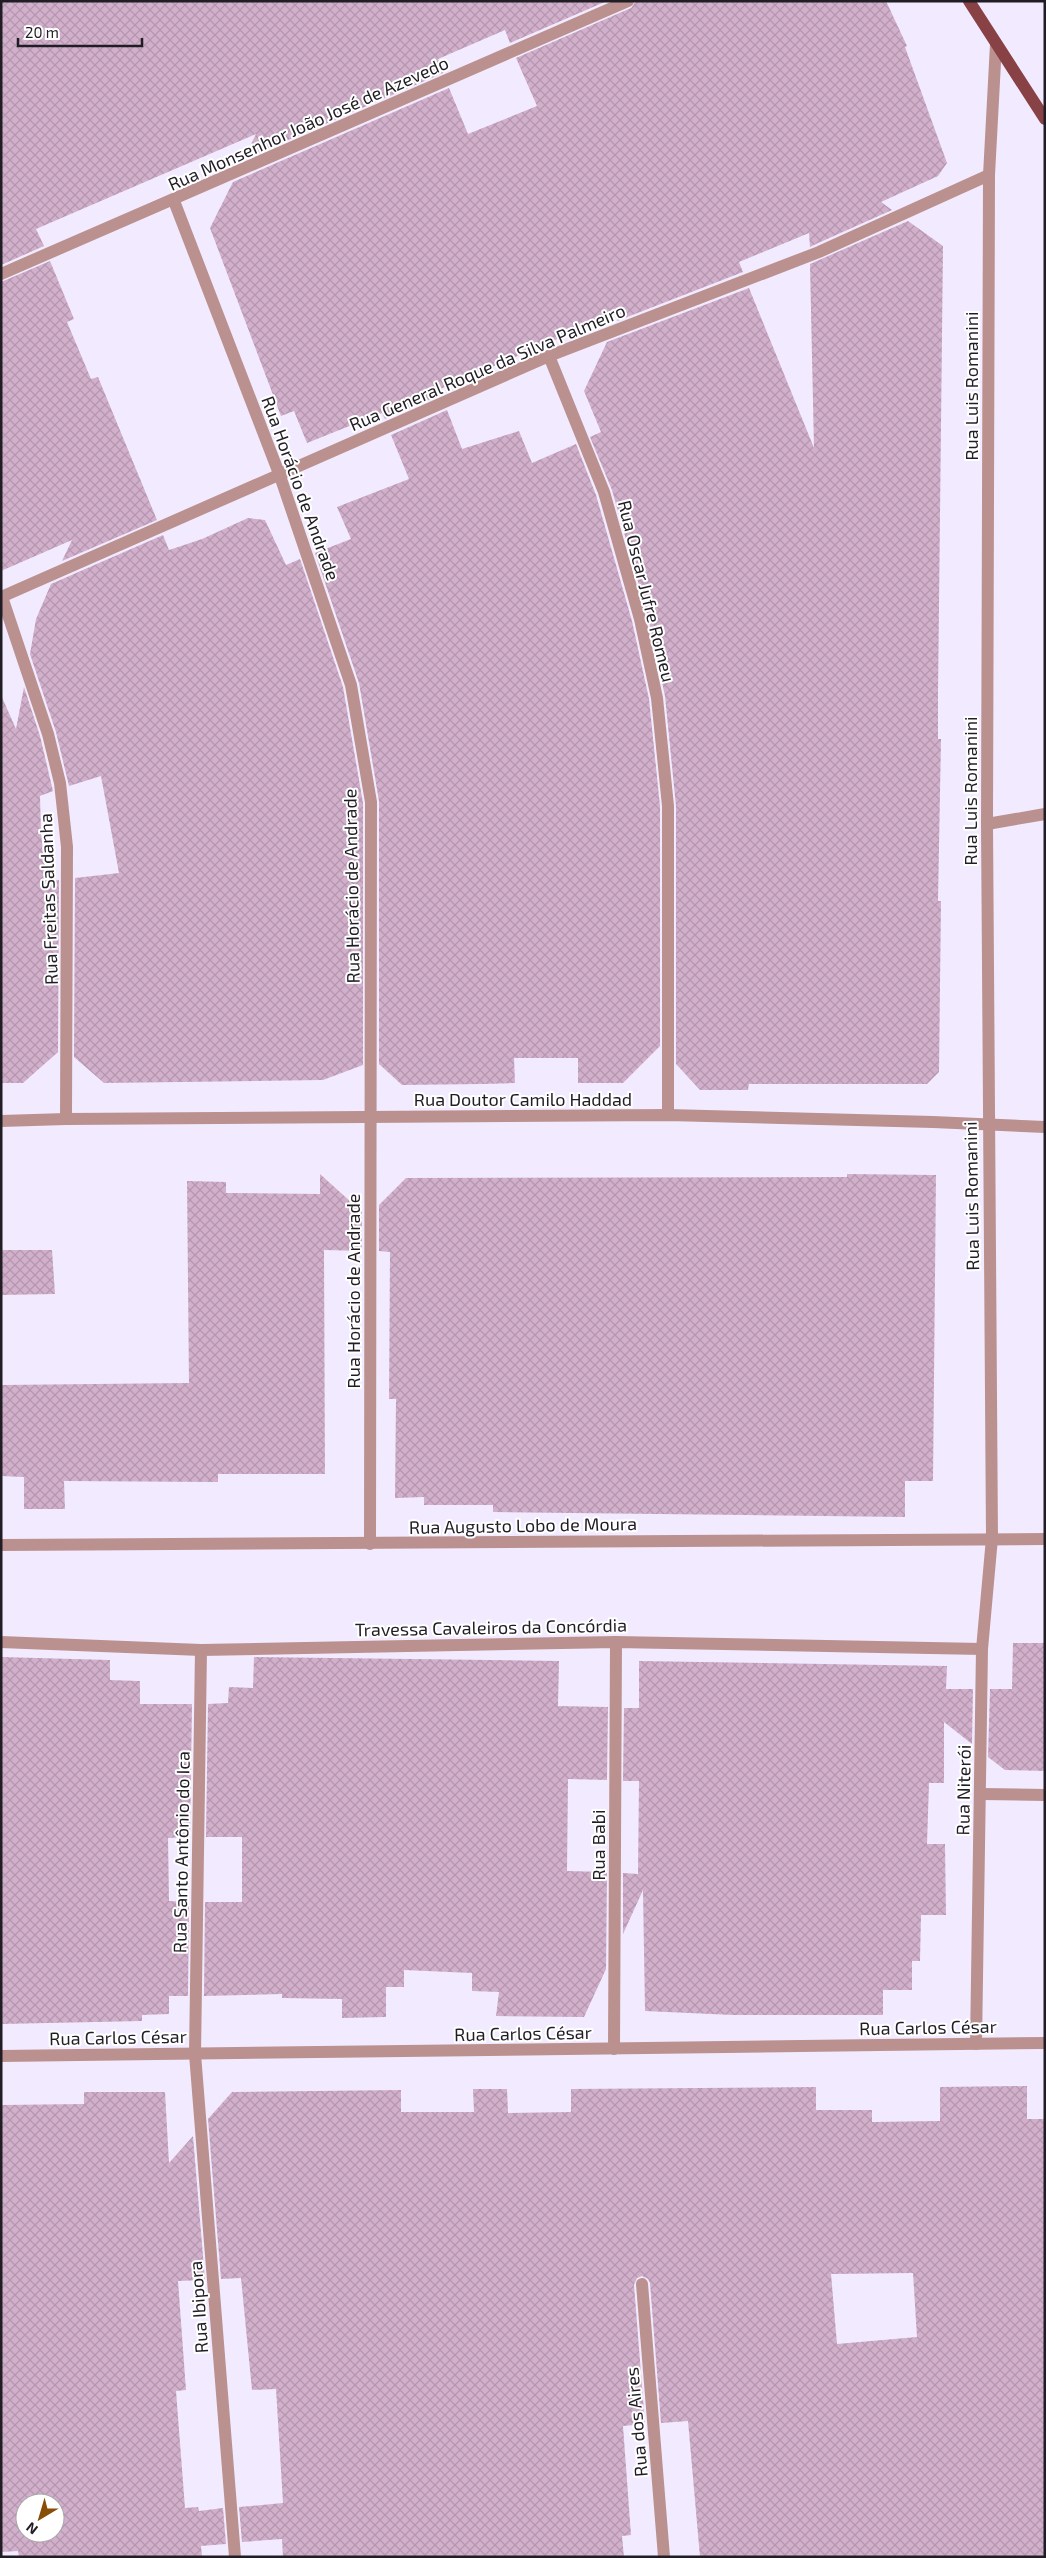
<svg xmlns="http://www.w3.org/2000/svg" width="1046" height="2558" font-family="'Exo 2',sans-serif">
<defs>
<pattern id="building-cross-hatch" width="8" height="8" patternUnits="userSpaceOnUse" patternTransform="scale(1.25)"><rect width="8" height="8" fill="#d2b0cc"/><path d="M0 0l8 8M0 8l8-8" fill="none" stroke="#b497af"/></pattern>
</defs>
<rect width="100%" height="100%" fill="#f2ebff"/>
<g fill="url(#building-cross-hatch)" fill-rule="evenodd">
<polygon points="1,1 607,1 510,43 505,30 438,59 443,73 244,159 256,134 36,229 44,246 1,265"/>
<polygon points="636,1 886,1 907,46 905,47 947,163 938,176 881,202 892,210 816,244 810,247 809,233 739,262 743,272 617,321 621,312 440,389 442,394 385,419 382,413 307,443 294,411 281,416 210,228 233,182 449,88 468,134 537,106 516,58 631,8"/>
<polygon points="908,221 943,246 938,694 938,739 941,739 938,901 941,901 939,1072 927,1084 749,1084 748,1090 700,1090 676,1064 676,806 665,696 648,617 612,490 590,437 601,432 584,391 607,342 749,288 814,448 810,264"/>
<polygon points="50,261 74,319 67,322 91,379 98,377 157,520 62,561 72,540 1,571 1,282"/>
<polygon points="447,410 462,449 519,431 532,463 576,444 596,495 632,621 649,699 660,806 660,1046 623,1083 578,1083 578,1058 514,1058 515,1083 483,1084 402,1085 379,1064 379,801 359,683 315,553 351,539 337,507 409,479 391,435"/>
<polygon points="248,518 265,520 286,565 300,559 343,687 363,803 363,1065 323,1080 104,1083 74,1057 75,878 119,873 101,776 69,786 56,732 30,654 36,619 51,584 163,535 169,550 202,539"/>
<polygon points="24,687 40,736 53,791 40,796 41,834 47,881 59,880 58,1052 23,1083 1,1083 1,695 16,729"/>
<polygon points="320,1174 362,1212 362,1251 324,1250 325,1474 218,1474 218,1482 64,1481 65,1509 24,1509 24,1477 1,1476 1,1385 189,1383 187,1181 226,1182 226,1193 320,1194"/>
<polygon points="847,1174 936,1175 933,1481 905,1481 905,1517 493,1512 493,1505 424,1505 424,1497 395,1498 396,1399 389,1399 390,1252 379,1251 379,1205 406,1178 847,1177"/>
<polygon points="1,1250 52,1250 55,1294 1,1295"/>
<polygon points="1013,1643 1045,1643 1045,1771 1005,1770 988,1757 990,1689 1012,1689"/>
<polygon points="1,1657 110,1660 110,1680 140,1681 140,1704 192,1704 190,1837 168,1838 169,1901 189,1902 188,1996 169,1996 169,2014 142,2015 142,2021 1,2024"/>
<polygon points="254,1657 559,1661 558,1706 608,1707 607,1780 568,1779 567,1871 607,1872 606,1969 584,2017 496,2016 499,1992 472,1991 472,1973 404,1970 404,1987 386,1987 386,2017 342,2018 342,1999 282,1998 282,1994 204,1996 205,1902 242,1902 242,1837 206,1837 208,1704 228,1703 229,1687 253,1688"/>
<polygon points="639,1661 947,1666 946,1689 973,1689 972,1744 944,1722 944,1783 929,1783 927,1844 945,1844 946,1915 921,1915 920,1961 912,1961 912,1990 883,1990 883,2015 733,2015 645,2011 643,1890 623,1934 623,1873 638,1874 639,1781 623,1781 624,1708 639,1708"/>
<path d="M1027,2086V2119H1045V2557H700L688,2421L661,2423L650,2283L648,2279L642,2276L637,2278L634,2285L645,2424L623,2426L631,2535L622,2536L624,2557H283L282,2539L242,2542L239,2507L283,2503L276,2389L252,2390L241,2278L221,2279L208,2119L232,2092L401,2090V2112H474L473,2089H507L508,2113L571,2112V2089L816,2087V2110H872V2122L940,2121V2087ZM913,2273L917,2337L837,2344L831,2274Z"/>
<path d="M84,2092H165L169,2163L193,2136L205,2280L178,2281L186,2390L176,2391L185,2508L198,2507L199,2511L223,2508L226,2544L201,2546L202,2557H19L18,2551L1,2552V2105L84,2104ZM25,2503H55V2533H25Z"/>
</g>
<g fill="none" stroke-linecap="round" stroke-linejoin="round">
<g stroke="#bb9190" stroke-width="12">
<polyline points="174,201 280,476 351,685 371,802 370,1544"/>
<polyline points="1,274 628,1"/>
<polyline points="549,356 604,492 640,619 657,698 668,806 668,1115"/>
<polyline points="1,597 549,356 819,252 989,175"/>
<polyline points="2,597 48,734 60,783 67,847 66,1119"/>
<polyline points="987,824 1045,814"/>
<polyline points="1,1121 66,1119 668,1115 933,1122 1045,1127"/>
<polyline points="1,1545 1045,1539"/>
<polyline points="1,1642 201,1650 616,1642 982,1649"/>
<polyline points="201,1650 195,2054 235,2557"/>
<polyline points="981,1794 1045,1795"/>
<polyline points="976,2044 982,1649 992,1538 987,824 989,175 996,44"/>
<polyline points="614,2049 616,1642"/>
<polyline points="1,2056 1045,2043"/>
<polyline points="642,2284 664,2557"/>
</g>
<polyline stroke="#884144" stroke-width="12" points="969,1 1045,119"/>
</g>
<g text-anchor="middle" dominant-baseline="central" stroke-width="4" stroke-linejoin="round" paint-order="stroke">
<g font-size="18" fill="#201d24" stroke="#fff">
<text transform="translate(308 123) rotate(-24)">Rua Monsenhor João José de Azevedo</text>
<text transform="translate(487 367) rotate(-23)">Rua General Roque da Silva Palmeiro</text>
<text transform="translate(971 386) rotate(-90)">Rua Luis Romanini</text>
<text transform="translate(301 488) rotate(70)">Rua Horácio de Andrade</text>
<text transform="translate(647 591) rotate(76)">Rua Oscar Jufre Romeu</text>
<text transform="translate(970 791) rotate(-90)">Rua Luis Romanini</text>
<text transform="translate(351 886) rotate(-91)">Rua Horácio de Andrade</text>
<text transform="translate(48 899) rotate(-92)">Rua Freitas Saldanha</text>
<text x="523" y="1099">Rua Doutor Camilo Haddad</text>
<text transform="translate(971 1196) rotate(-91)">Rua Luis Romanini</text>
<text transform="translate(353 1291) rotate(-90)">Rua Horácio de Andrade</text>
<text transform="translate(523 1525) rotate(-1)">Rua Augusto Lobo de Moura</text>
<text transform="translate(491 1627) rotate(-1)">Travessa Cavaleiros da Concórdia</text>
<text transform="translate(963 1790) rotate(-89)">Rua Niterói</text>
<text transform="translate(598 1845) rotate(-90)">Rua Babi</text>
<text transform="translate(181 1852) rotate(-89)">Rua Santo Antônio do Ica</text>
<text transform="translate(928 2027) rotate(-1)">Rua Carlos César</text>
<text transform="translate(523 2033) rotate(-1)">Rua Carlos César</text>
<text transform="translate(118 2037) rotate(-1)">Rua Carlos César</text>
<text transform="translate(198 2307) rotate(-94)">Rua Ibipora</text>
<text transform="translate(636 2422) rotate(-95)">Rua dos Aires</text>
</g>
</g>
<rect width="1046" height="2558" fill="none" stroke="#201d24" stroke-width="5"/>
<g transform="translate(40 2518) rotate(218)"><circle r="24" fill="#ffffff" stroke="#a6a5a7"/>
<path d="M0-4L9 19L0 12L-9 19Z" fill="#884d06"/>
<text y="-8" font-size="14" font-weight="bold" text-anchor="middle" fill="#201d24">N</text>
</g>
<path d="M18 38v8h124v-8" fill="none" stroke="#201d24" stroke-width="2.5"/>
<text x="25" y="38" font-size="15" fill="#201d24" stroke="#ffffff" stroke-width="4" paint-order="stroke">20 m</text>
</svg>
